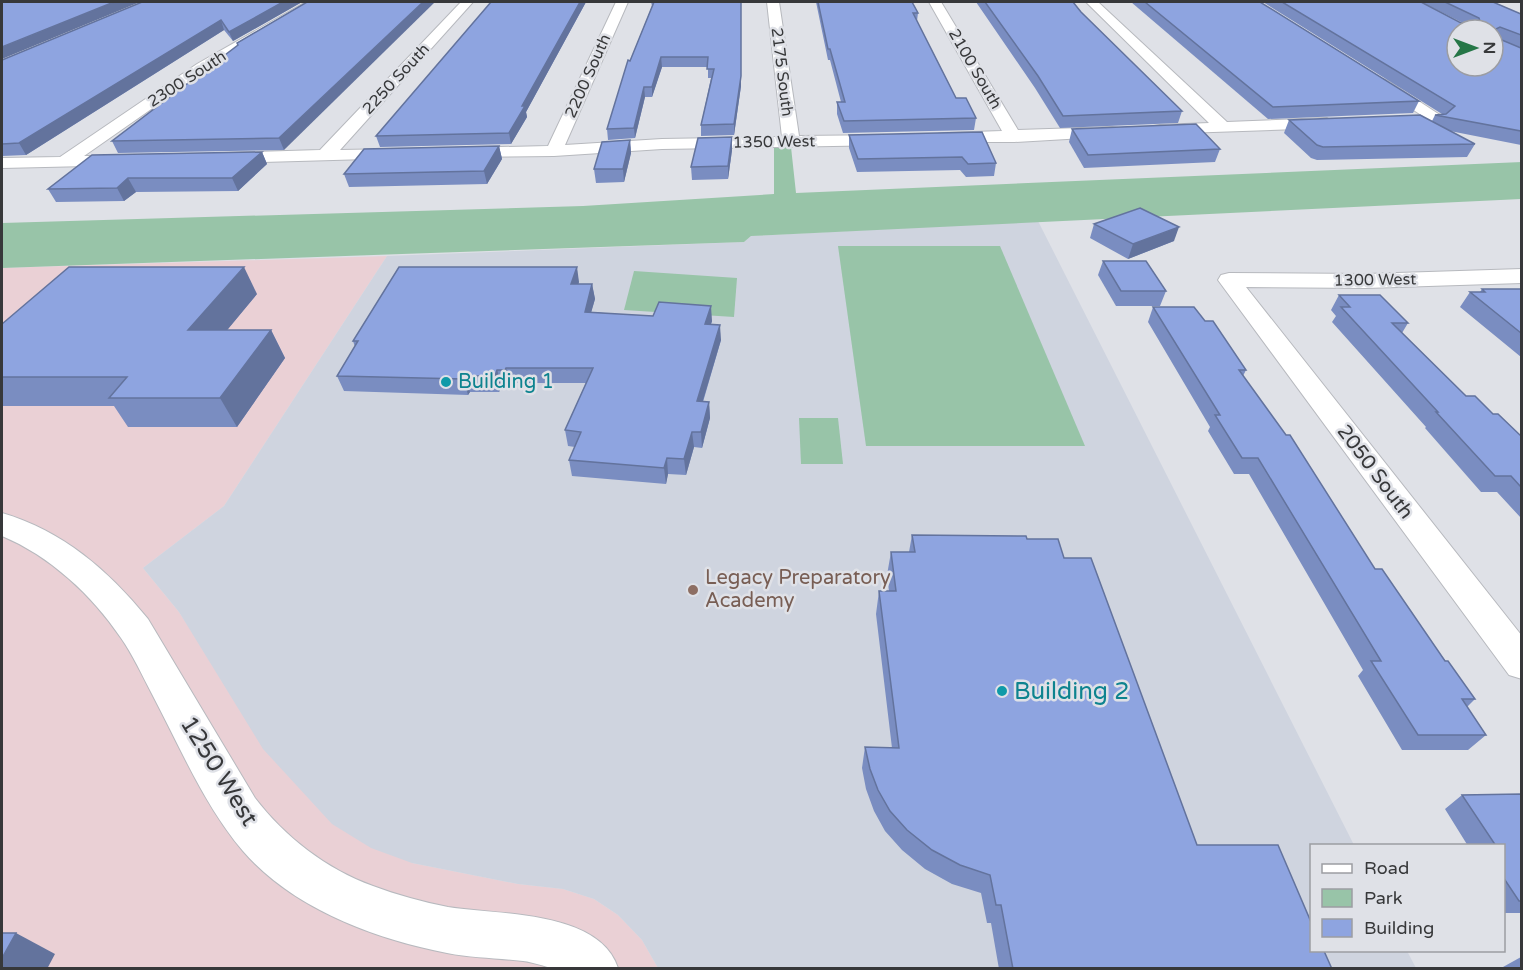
<svg xmlns="http://www.w3.org/2000/svg" width="1523" height="970" font-family="'Varela Round',sans-serif">
<rect width="100%" height="100%" fill="#dfe1e7"/>
<polygon fill="#ead0d5" points="387,256 224,506 143,568 179,612 222,678 412,863 518,884 563,889 594,899 618,915 642,940 658,968 2,968 2,268"/>
<polygon fill="#cfd4df" points="1038,221 1354,845 1312,846 1312,950 1407,951 1416,968 658,968 642,940 618,915 594,899 563,889 518,884 412,863 371,848 332,824 263,749 179,612 143,568 224,506 387,256 744,242 751,236"/>
<g fill="#98c4a8">
<polygon points="774,147 791,147 796,193 1522,162 1521,199 751,236 744,242 2,268 2,223 583,206 774,194"/>
<polygon points="838,246 1000,246 1085,446 866,446"/>
<polygon points="634,271 737,278 734,317 624,310"/>
<polygon points="799,418 838,418 843,464 801,464"/>
</g>
<g fill="none" stroke-linecap="round" stroke-linejoin="round">
<g stroke="#b7b9be" stroke-width="2">
<g id="street">
<polygon points="306,2 320,2 207,70 84,156 125,156 131,157 134,161 131,165 2,168 2,158 60,157 197,64"/>
<polygon points="461,2 473,2 340,150 398,149 404,150 407,154 404,158 224,163 218,162 215,158 218,154 224,153 320,150"/>
<polygon points="616,2 628,2 565,145 662,139 782,137 767,2 779,2 799,136 890,135 896,136 899,140 896,144 890,145 662,149 554,156 455,157 452,153 455,149 461,148 548,146"/>
<polygon points="929,2 941,2 1018,130 1112,127 1118,128 1120,132 1118,136 1014,142 938,142 935,138 938,134 944,133 1002,131"/>
<polygon points="1086,2 1098,2 1227,122 1327,118 1335,123 1327,128 1154,134 1152,130 1154,126 1160,125 1209,123"/>
<polygon points="1383,79 1388,81 1446,119 1444,122 1432,122 1378,87 1375,84"/>
<polygon points="1522,269 1522,283 1366,288 1246,287 1522,636 1522,679 1509,675 1218,280 1221,275 1229,273 1366,274"/>
<path d="M2,513C63,531 108,570 148,619L255,798C285,837 326,869 373,886C397,895 423,902 448,907C497,915 599,910 618,968C598,968 574,970 554,968C544,967 534,962 523,961C498,958 472,958 447,953C374,939 292,908 243,851C205,807 179,745 152,694C142,675 133,655 121,638C92,595 50,556 2,536Z"/>
</g>
</g>
<use href="#street" fill="#fff" fill-rule="evenodd"/>
</g>
<g fill="#7a8dc1">
<polygon points="302,2 233,41 224,30 26,155 2,156 2,60"/>
<polygon points="307,2 284,150 118,153 112,141 238,46 237,43"/>
<polygon points="491,2 586,2 526,112 527,117 511,144 380,147 376,136"/>
<polygon points="651,2 741,2 741,86 734,135 701,136 701,125 711,78 708,78 708,67 662,67 652,97 645,97 635,138 608,140 607,129 630,61 652,6"/>
<polygon points="816,2 912,2 918,13 917,21 956,98 976,118 974,130 843,133 837,114 837,102 841,102 830,60 828,60"/>
<polygon points="976,2 1073,2 1081,12 1182,111 1178,123 1060,128 1035,88"/>
<polygon points="1131,2 1260,2 1419,101 1413,113 1268,119"/>
<polygon points="1263,2 1421,2 1461,23 1463,23 1421,2 1493,2 1521,14 1521,145 1450,131 1475,144 1467,157 1317,160 1311,158 1284,133 1289,120 1432,121 1435,115 1442,114"/>
<polygon points="1072,129 1220,149 1215,162 1084,168 1069,142"/>
<polygon points="849,135 996,163 994,176 966,177 960,170 857,172 849,148"/>
<polygon points="630,140 631,153 624,182 596,183 594,169"/>
<polygon points="499,146 502,159 487,184 349,187 344,174"/>
<polygon points="732,150 728,179 692,180 691,167"/>
<polygon points="262,152 267,164 238,191 136,192 124,201 56,202 48,189"/>
<polygon points="1094,224 1174,241 1128,259 1090,238"/>
<polygon points="1103,261 1166,291 1160,306 1116,306 1098,275"/>
<polygon points="579,282 578,284 592,284 595,299 591,312 712,321 711,324 721,340 703,402 709,402 710,418 702,448 694,447 686,475 668,474 666,484 572,476 569,460 575,447 568,446 565,430 586,383 510,383 509,385 502,385 499,392 470,392 468,395 344,391 337,376 355,347 353,341"/>
<polygon points="1482,289 1521,289 1521,357 1460,307 1470,292 1480,292"/>
<polygon points="257,294 227,330 271,330 285,358 237,427 128,427 114,406 2,406 2,324"/>
<polygon points="1339,295 1408,323 1402,333 1466,396 1493,414 1521,436 1521,518 1497,492 1481,492 1425,428 1426,427 1332,322 1336,316 1331,310"/>
<polygon points="1153,307 1205,321 1246,370 1243,376 1375,569 1475,699 1467,707 1486,735 1468,750 1402,750 1358,676 1363,670 1249,474 1234,474 1208,431 1210,427 1148,322"/>
<polygon points="912,535 1027,539 1064,558 1197,845 1332,969 999,969 991,923 987,923 981,893 952,884 925,869 902,850 885,831 874,811 866,789 862,768 865,747 892,748 876,614 879,591 889,591 887,575 891,552 909,552"/>
<polygon points="1521,794 1521,913 1503,913 1503,846 1468,846 1445,809 1462,795"/>
<polygon points="1521,957 1521,969 1505,969 1503,967"/>
</g>
<g fill="#63739d">
<polygon points="114,2 140,2 2,59 2,47"/>
<polygon points="283,2 302,2 233,41 229,32"/>
<polygon points="423,2 435,2 284,150 279,138"/>
<polygon points="580,2 586,2 526,112 527,117 511,144 509,133 522,106"/>
<polygon points="741,2 741,86 734,135 734,124"/>
<polygon points="221,20 224,30 26,155 19,143"/>
<polygon points="661,57 662,67 652,97 652,87"/>
<polygon points="644,87 645,97 635,138 634,128"/>
<polygon points="732,137 732,150 728,179 728,166"/>
<polygon points="630,140 631,153 624,182 623,169"/>
<polygon points="499,146 502,159 487,184 484,171"/>
<polygon points="262,152 267,164 238,191 232,178"/>
<polygon points="128,178 136,192 124,201 117,188"/>
<polygon points="1179,227 1174,241 1128,259 1133,244"/>
<polygon points="244,267 257,294 204,358 188,330"/>
<polygon points="577,267 579,282 574,299 571,284"/>
<polygon points="592,284 595,299 587,327 585,312"/>
<polygon points="711,306 712,321 706,339 705,324"/>
<polygon points="720,325 721,340 698,417 697,401"/>
<polygon points="271,330 285,358 237,427 220,398"/>
<polygon points="506,368 510,383 509,385 505,370"/>
<polygon points="497,370 502,385 499,392 495,376"/>
<polygon points="465,376 470,392 468,395 464,379"/>
<polygon points="709,402 710,418 702,448 701,432"/>
<polygon points="692,432 694,447 686,475 684,459"/>
<polygon points="667,458 668,474 666,484 664,468"/>
<polygon points="16,933 55,954 47,969 2,969 2,958"/>
</g>
<g fill="#8ea4e0" stroke="#63739d" stroke-width="1.5" fill-rule="evenodd">
<polygon points="2,2 114,2 2,47"/>
<polygon points="142,2 283,2 229,32 221,20 19,143 2,144 2,60"/>
<polygon points="307,2 423,2 279,138 112,141 238,45 237,43"/>
<polygon points="491,2 580,2 522,106 525,106 509,133 376,136"/>
<polygon points="654,2 741,2 741,76 734,124 701,125 714,69 707,69 708,57 661,57 652,87 644,87 634,128 607,129 628,60 630,61"/>
<polygon points="818,2 912,2 918,13 913,13 956,98 966,98 976,118 844,121 837,102 845,102 830,49 828,49"/>
<polygon points="985,2 1073,2 1081,12 1182,111 1063,116 1038,76"/>
<polygon points="1145,2 1260,2 1419,101 1273,107"/>
<path d="M1282,2H1421L1461,23L1480,21L1479,18L1445,2H1493L1521,14V35L1500,27L1496,29L1497,38L1521,48V131L1435,115L1446,114L1455,106ZM1457,30H1493V66H1457Z"/>
<polygon points="1420,115 1475,144 1323,147 1317,145 1289,120"/>
<polygon points="1196,124 1220,149 1088,155 1072,129"/>
<polygon points="982,132 996,163 968,164 962,157 858,159 849,135"/>
<polygon points="732,137 728,166 691,167 698,138"/>
<polygon points="630,140 623,169 594,169 602,142"/>
<polygon points="499,146 484,171 344,174 364,149"/>
<polygon points="262,152 232,178 128,178 117,188 48,189 92,155"/>
<polygon points="1140,208 1179,227 1133,244 1094,224"/>
<polygon points="1103,261 1146,261 1166,291 1121,291"/>
<polygon points="69,267 244,267 188,330 271,330 220,398 109,398 127,377 2,377 2,324"/>
<polygon points="399,267 577,267 571,284 592,284 585,312 653,316 659,302 711,306 705,324 720,325 697,401 709,402 701,432 692,432 684,459 667,458 664,468 569,460 581,432 565,430 593,368 506,368 505,370 497,370 495,376 465,376 464,379 337,376 358,341 353,341"/>
<polygon points="1482,289 1521,289 1521,333 1470,292 1485,292"/>
<polygon points="1339,295 1380,295 1408,323 1392,323 1466,396 1475,396 1493,414 1498,414 1521,436 1521,487 1511,476 1495,476 1436,412 1438,412 1341,307 1350,307"/>
<polygon points="1153,307 1194,307 1205,321 1213,321 1246,370 1239,370 1286,435 1290,435 1375,569 1382,569 1445,661 1448,661 1475,699 1462,699 1486,735 1418,735 1371,661 1381,661 1258,458 1242,458 1215,415 1220,415"/>
<polygon points="912,535 1026,536 1027,539 1058,539 1064,558 1091,558 1197,845 1278,845 1311,922 1311,951 1324,951 1332,969 1013,969 1001,905 996,905 990,875 960,865 932,850 907,830 890,811 878,790 870,769 865,747 899,748 879,591 896,591 891,552 915,552"/>
<polygon points="1521,794 1521,901 1519,901 1503,877 1503,846 1496,846 1462,795"/>
<polygon points="2,933 16,933 2,958"/>
</g>
<g fill="#0f9aa8" stroke="#dfe1e7" stroke-width="2">
<circle cx="446" cy="382" r="6"/>
<circle cx="1002" cy="691" r="6"/>
</g>
<circle fill="#8d6e63" stroke="#dfe1e7" stroke-width="2" cx="693" cy="590" r="6"/>
<g text-anchor="middle" dominant-baseline="central" stroke-width="5" stroke-linejoin="round" paint-order="stroke">
<g font-size="16" fill="#37383a" stroke="#dfe1e7">
<text transform="translate(975 69) rotate(60)">2100 South</text>
<text transform="translate(782 72) rotate(83)">2175 South</text>
<text transform="translate(588 76) rotate(-66)">2200 South</text>
<text transform="translate(187 79) rotate(-33)">2300 South</text>
<text transform="translate(396 79) rotate(-47)">2250 South</text>
<text transform="translate(774 142) rotate(-1)">1350 West</text>
<text transform="translate(1375 280) rotate(-1)">1300 West</text>
</g>
<g font-size="20" fill="#0d838f" stroke="#dfe1e7" text-anchor="start">
<text x="458" y="382">Building 1</text>
</g>
<g font-size="20" fill="#37383a" stroke="#dfe1e7">
<text transform="translate(1375 472) rotate(53)">2050 South</text>
</g>
<g font-size="20" fill="#785e54" stroke="#dfe1e7" text-anchor="start">
<text x="705" y="578">Legacy Preparatory<tspan x="705" dy="23">Academy</tspan></text>
</g>
<g font-size="24" fill="#0d838f" stroke="#dfe1e7" text-anchor="start">
<text x="1014" y="691">Building 2</text>
</g>
<g font-size="24" fill="#37383a" stroke="#dfe1e7">
<text transform="translate(219 771) rotate(58)">1250 West</text>
</g>
</g>
<rect width="1523" height="970" fill="none" stroke="#37383a" stroke-width="6"/>
<rect x="1310" y="844" width="195" height="108" fill="#dfe1e7" stroke="#9c9da2" stroke-width="1.5"/>
<rect x="1322" y="864" width="30" height="9" fill="#ffffff" stroke="#9c9da2" stroke-width="1.5"/>
<text x="1364" y="874" font-size="18" fill="#37383a">Road</text>
<rect x="1322" y="889" width="30" height="18" fill="#98c4a8" stroke="#9c9da2" stroke-width="1.5"/>
<text x="1364" y="904" font-size="18" fill="#37383a">Park</text>
<rect x="1322" y="919" width="30" height="18" fill="#8ea4e0" stroke="#9c9da2" stroke-width="1.5"/>
<text x="1364" y="934" font-size="18" fill="#37383a">Building</text>
<g transform="translate(1475 48) rotate(90)"><circle r="28" fill="#dfe1e7" stroke="#9c9da2" stroke-width="1.5"/>
<path d="M0-4.5L10 22L0 15L-10 22Z" fill="#257647"/>
<text y="-9" font-size="16" font-weight="bold" text-anchor="middle" fill="#37383a">N</text>
</g>
</svg>
